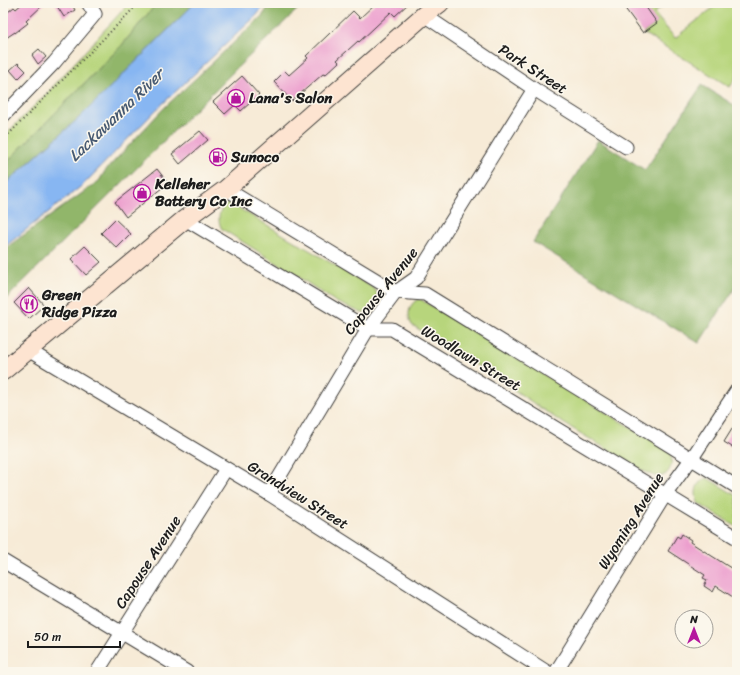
<svg xmlns="http://www.w3.org/2000/svg" width="740" height="675" font-family="Sriracha,sans-serif">
<rect width="100%" height="100%" fill="#fbf7ec"/>
<filter id="ink" filterUnits="userSpaceOnUse"><feTurbulence type="fractalNoise" baseFrequency=".025" numOctaves="2"/><feDisplacementMap in="SourceGraphic" scale="8" xChannelSelector="R" yChannelSelector="G"/><feConvolveMatrix kernelMatrix="1 2 1 2 8 2 1 2 1" color-interpolation-filters="sRGB"/></filter>
<filter id="wash" filterUnits="userSpaceOnUse"><feTurbulence type="fractalNoise" baseFrequency=".012" numOctaves="4" result="noise"/><feDisplacementMap in="SourceGraphic" scale="16" xChannelSelector="R" yChannelSelector="G"/><feGaussianBlur stdDeviation="0.9" result="paint"/><feColorMatrix in="noise" values="0 0 0 0 0 0 0 0 0 0 0 0 0 0 0 0 0 1.4 0 .05"/><feComposite in="paint" operator="in"/></filter>
<g filter="url(#wash)">
<rect width="100%" height="100%" fill="#f7ebd7"/>
<g fill="#b7d57b" stroke="#6a784c">
<polygon points="129,3 157,3 122,45 3,166 3,137 50,90"/>
<polygon points="659,3 667,3 654,13 675,38 719,3 737,3 737,76 730,87 643,33 657,23 649,11"/>
<path d="M230,203L375,289L377,294L378,305L369,313H362L336,302L293,273L222,229C216,219 219,207 230,203Z"/>
<path d="M420,299L669,451C675,462 670,479 655,476C651,475 646,472 642,470L560,421L483,369L412,325C406,315 409,302 420,299Z"/>
<path d="M707,478L737,496V527L699,504C693,494 696,481 707,478Z"/>
</g>
<g fill="#91b66b" stroke="#566944">
<polygon points="157,3 195,3 81,116 3,186 3,166 122,45"/>
<polygon points="271,3 304,3 237,68 3,302 3,250 99,181 105,171 163,109 263,15"/>
<polygon points="702,85 737,107 737,285 699,343 533,242 598,140 645,170"/>
</g>
<polygon fill="#87b6f2" stroke="#526987" points="195,3 266,3 257,15 156,110 84,184 3,248 3,186 81,116"/>
<g id="blocks">
<g fill="#ec9fce">
<polygon points="23,3 45,3 26,21 28,23 15,33 15,32 3,40 3,16 14,7 16,9"/>
<polygon points="55,3 71,3 75,10 64,17"/>
<polygon points="376,3 409,3 395,16 391,12 359,42 358,41 337,60 339,62 325,75 323,74 292,101 274,82 285,71 289,75 308,58 306,56 353,11 360,18"/>
<polygon points="621,3 643,3 657,23 643,33"/>
<polygon points="39,49 46,57 38,64 32,55"/>
<polygon points="18,63 26,71 18,79 10,70"/>
<polygon points="242,76 259,95 241,111 235,105 225,114 213,102"/>
<polygon points="200,131 208,140 180,164 172,154"/>
<polygon points="157,169 168,183 126,217 115,202"/>
<polygon points="115,219 131,234 117,248 101,233"/>
<polygon points="85,246 101,262 86,275 71,259"/>
<polygon points="29,288 44,305 29,319 14,303"/>
<polygon points="737,421 737,450 724,442"/>
<polygon points="682,534 691,540 690,542 737,572 737,591 733,597 716,586 713,592 704,586 707,580 703,578 705,575 668,551 677,536 680,538"/>
</g>
</g>
</g>
<g filter="url(#ink)">
<use href="#blocks" fill-opacity="0" stroke="#3d3b38" stroke-width="1"/>
<g fill="none" stroke-linecap="round" stroke-linejoin="round">
<g stroke="#3d3b38" stroke-width="15">
<g id="street">
<polyline points="424,15 534,89 626,147"/>
<polyline points="3,116 54,63 95,14 88,3"/>
<polyline points="226,189 396,292 425,294 737,487"/>
<polyline points="185,219 368,329 392,329 737,538"/>
<polyline points="28,350 269,494 547,672"/>
<polyline points="269,494 368,329 396,292 416,278 534,89"/>
<polyline points="3,561 187,672"/>
<polyline points="97,672 226,469"/>
<polyline points="556,672 665,495 692,458 737,390"/>
</g>
</g>
<g stroke="#3d3b38" stroke-width="20">
<polyline id="secondary" points="3,371 185,219 226,189 424,15 440,3"/>
</g>
<polyline stroke="#3d3b38" stroke-width="2" stroke-dasharray="1 3" stroke-linecap="butt" points="3,140 139,3"/>
<use href="#street" stroke="#fff" stroke-width="13"/>
<use href="#secondary" stroke="#fde4d1" stroke-width="18"/>
</g>
</g>
<defs>
<g id="shop-ring" transform="scale(0.9)"><circle r="9.5" fill="#fbf7ec" stroke="#b5179e" stroke-width="1.5"/><path d="M-5-2.5h2.3a2.7 3.5 0 0 1 5.4 0H5L5.5 6h-11ZM-1.5-2.5h3a1.5 2.3 0 0 0-3 0Z" fill="#b5179e"/></g>
<g id="fuel-ring" transform="scale(0.9)"><circle r="9.5" fill="#fbf7ec" stroke="#b5179e" stroke-width="1.5"/><path d="M-5.5-6h7V0h2V4h1.3V-2.5L3-4.5l.8-.8L6-3V5H2.5V1h-1V6h-7ZM-4.2-4.7v3.2H.2V-4.7Z" fill="#b5179e"/></g>
<g id="restaurant-ring" transform="scale(0.9)"><circle r="9.5" fill="#fbf7ec" stroke="#b5179e" stroke-width="1.5"/><path d="M-5-6h1v4h1v-4h1v4h1v-4h1v5L-1.5 .5V6h-2V.5L-5-1ZM5-6V6H3V1.5H1.5Q1.5-4 5-6Z" fill="#b5179e"/></g>
</defs>
<g fill-rule="evenodd">
<use href="#shop-ring" x="236" y="98"/>
<use href="#fuel-ring" x="218" y="157"/>
<use href="#shop-ring" x="142" y="193"/>
<use href="#restaurant-ring" x="29" y="304"/>
</g>
<g text-anchor="middle" dominant-baseline="central" stroke-width="3" stroke-linejoin="round" paint-order="stroke">
<g font-size="15" fill="#1c1c1c" stroke="#fbf7ec">
<text transform="translate(533 69) rotate(33)">Park Street</text>
<text transform="translate(381 291) rotate(-51)">Capouse Avenue</text>
<text transform="translate(471 358) rotate(31)">Woodlawn Street</text>
<text transform="translate(298 495) rotate(32)">Grandview Street</text>
<text transform="translate(631 521) rotate(-58)">Wyoming Avenue</text>
<text transform="translate(148 562) rotate(-57)">Capouse Avenue</text>
</g>
<g font-size="15" font-weight="bold" fill="#1c1c1c" stroke="#fbf7ec" text-anchor="start">
<text x="249" y="98">Lana's Salon</text>
<text x="231" y="157">Sunoco</text>
<text x="155" y="184">Kelleher<tspan x="155" dy="17">Battery Co Inc</tspan></text>
<text x="42" y="295">Green<tspan x="42" dy="17">Ridge Pizza</tspan></text>
</g>
<g font-size="16" font-style="italic" fill="#475a72" stroke="#fbf7ec">
<text transform="translate(116 115) rotate(-44)">Lackawanna River</text>
</g>
</g>
<rect width="740" height="675" fill="none" stroke="#fbf7ec" stroke-width="16"/>
<g transform="translate(694 629)"><circle r="19" fill="#fbf7ec" stroke="#a29f99"/>
<path d="M0-3L7 15L0 10L-7 15Z" fill="#b5179e"/>
<text y="-6" font-size="11" font-weight="bold" text-anchor="middle" fill="#1c1c1c">N</text>
</g>
<path d="M28 641v6h92v-6" fill="none" stroke="#1c1c1c" stroke-width="2"/>
<text x="34" y="641" font-size="12" fill="#1c1c1c" stroke="#fbf7ec" stroke-width="3" paint-order="stroke">50 m</text>
</svg>
